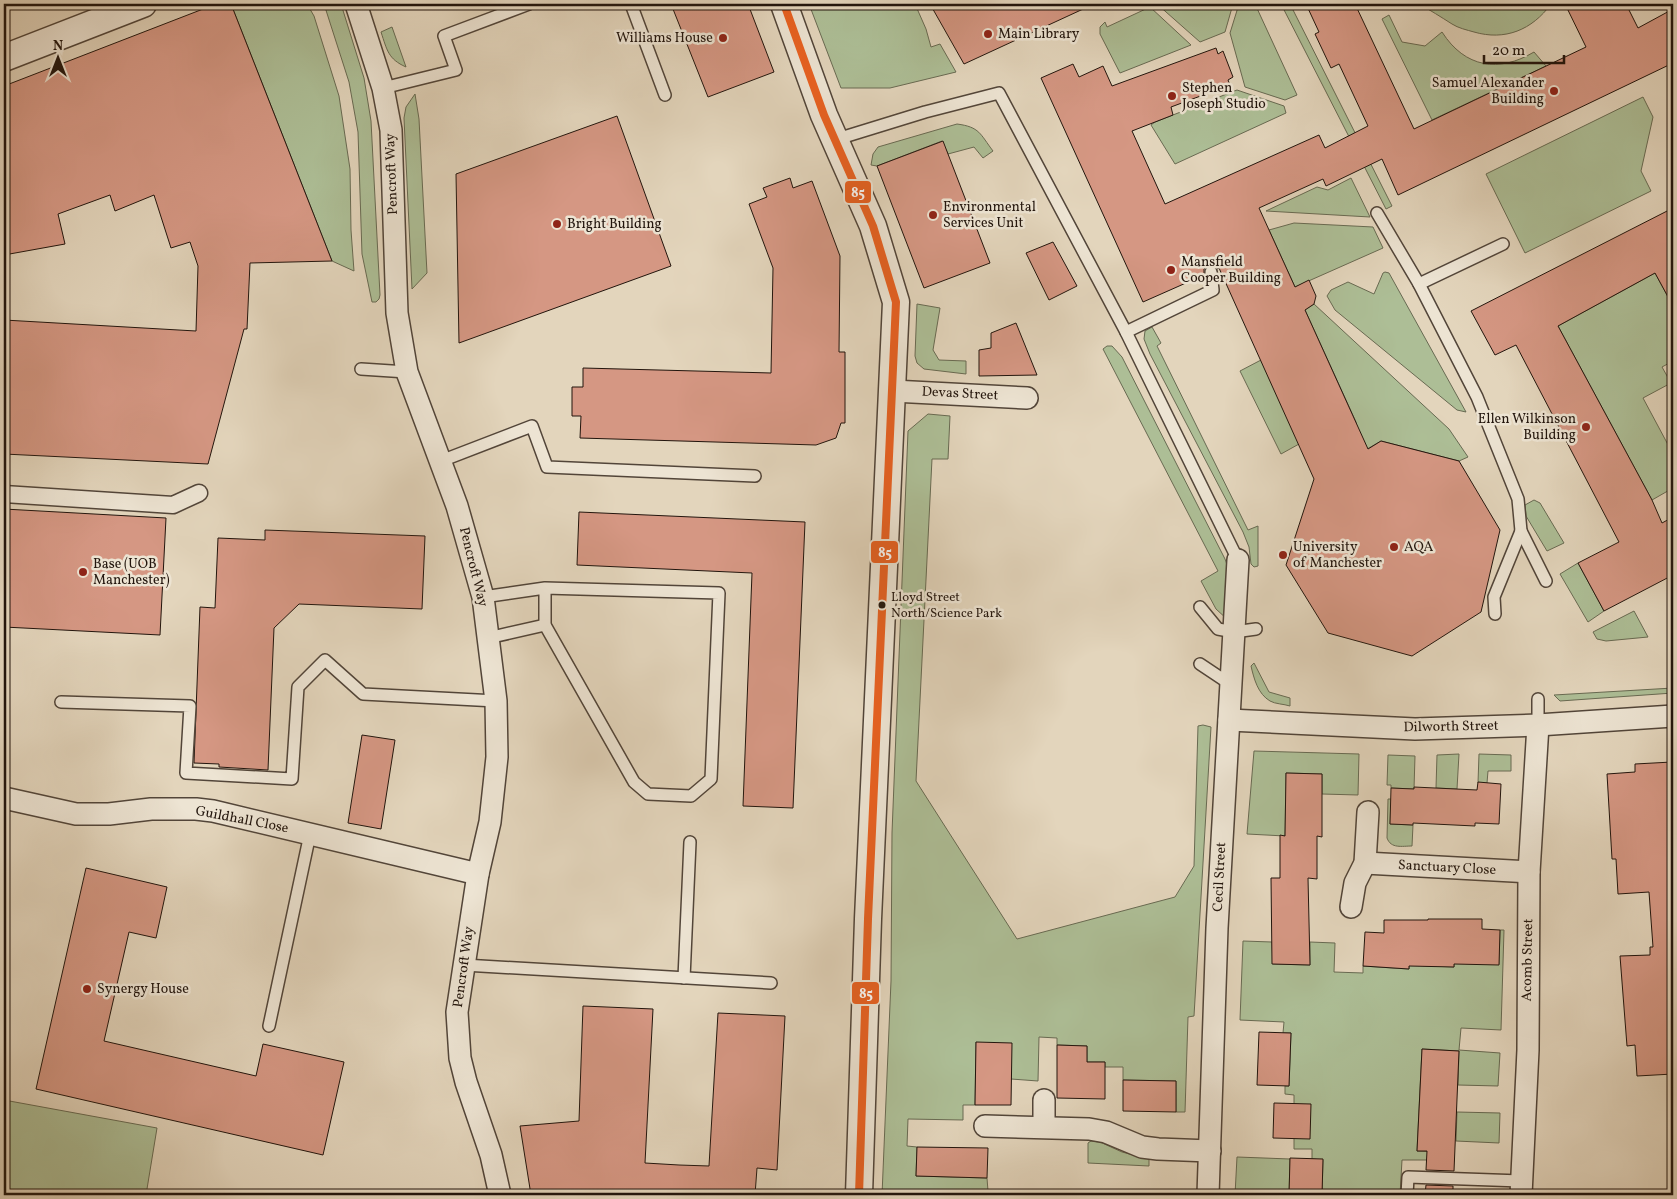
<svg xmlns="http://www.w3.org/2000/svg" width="1677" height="1199" font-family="Vollkorn,serif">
<rect width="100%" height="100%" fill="#e3d5bc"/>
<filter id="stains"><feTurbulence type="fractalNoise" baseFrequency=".004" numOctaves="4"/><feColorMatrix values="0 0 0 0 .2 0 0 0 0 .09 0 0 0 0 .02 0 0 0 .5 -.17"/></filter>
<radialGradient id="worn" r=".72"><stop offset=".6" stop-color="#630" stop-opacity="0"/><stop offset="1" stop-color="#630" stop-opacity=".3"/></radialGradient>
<g fill="#adbe96" stroke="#686a52">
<polygon points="231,4 307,4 314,16 339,96 350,169 351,230 354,271 332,261"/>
<polygon points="324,4 341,4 364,78 371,121 380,295 379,299 376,302 372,302 362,254 358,132 349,82"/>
<polygon points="809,4 915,4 926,29 931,47 940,44 956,72 890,88 841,88"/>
<polygon points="1157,4 1233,4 1225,32 1200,42"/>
<polygon points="1239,4 1255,4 1297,95 1285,100 1245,87 1230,33"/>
<polygon points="1281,4 1290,4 1392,206 1386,209"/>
<path d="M1419,4H1551C1532,30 1505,41 1474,32C1467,30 1458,28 1452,24C1441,17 1430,10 1419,4Z"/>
<polygon points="1150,7 1191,45 1120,73 1100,34 1100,27 1105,22 1107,27"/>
<path d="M1389,15L1402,42L1425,46L1442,32C1465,68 1499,73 1534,52L1546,66L1432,120L1382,19Z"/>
<path d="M392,27L406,67C388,59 387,50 381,32Z"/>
<polygon points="1237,90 1284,106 1286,113 1175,164 1151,125 1155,122"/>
<polygon points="415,94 419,119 427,273 412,289 404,118 406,107"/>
<polygon points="1643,97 1653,117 1641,171 1651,191 1525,253 1486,174"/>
<path d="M957,124C980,127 980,134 993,151L983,158L974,147L948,154L942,141L877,166L871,165L873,154L878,147Z"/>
<polygon points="1351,178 1370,217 1266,211 1317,187 1328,190"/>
<polygon points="1294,223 1373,227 1383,248 1295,287 1269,230"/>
<polygon points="1385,272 1389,273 1466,412 1457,410 1335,310 1327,296 1331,290 1348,282 1374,294 1383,273"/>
<polygon points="1655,273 1673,306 1673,361 1662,367 1671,383 1643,398 1673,454 1673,488 1652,500 1558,326"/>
<polygon points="917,304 940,308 933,350 939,360 966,361 966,374 924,369 917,363 915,356"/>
<polygon points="1314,304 1449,429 1468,457 1459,461 1381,441 1362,452 1356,422 1305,310"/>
<polygon points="1152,327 1161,343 1157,346 1248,530 1258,526 1258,566 1254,567 1251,564 1249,547 1243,532 1150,354 1144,339 1145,331"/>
<polygon points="1107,346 1112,346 1122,357 1225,559 1230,573 1228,620 1216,609 1201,581 1218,571 1103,349"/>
<polygon points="1261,360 1299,444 1281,454 1240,371"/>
<polygon points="928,414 950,416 948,459 932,459 916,781 1017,939 1175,897 1194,866 1198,726 1203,725 1211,727 1194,1016 1188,1017 1185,1112 1176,1112 1176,1081 1123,1080 1123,1067 1105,1067 1105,1062 1087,1062 1087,1046 1057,1045 1057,1038 1039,1037 1038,1081 1011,1079 976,1042 975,1105 963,1105 963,1120 908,1119 907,1146 917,1147 916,1176 987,1178 988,1191 1000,1192 1000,1195 882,1195 891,981 892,833 908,431"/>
<polygon points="1534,500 1540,503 1564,543 1547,551 1526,516 1525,505"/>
<polygon points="1578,563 1604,611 1588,622 1560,574"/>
<polygon points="1634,611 1648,637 1606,641 1597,639 1593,632"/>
<path d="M1254,663L1269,692L1290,698V706C1284,704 1275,704 1270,701C1258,694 1254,679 1251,666Z"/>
<polygon points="1673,688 1673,693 1560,701 1554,695"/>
<polygon points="1254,751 1359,754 1358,795 1322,794 1322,774 1286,773 1285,836 1247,834"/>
<polygon points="1459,754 1457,789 1436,788 1437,755"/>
<polygon points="1479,754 1511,755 1511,771 1488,771 1487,783 1478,783"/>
<polygon points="1388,755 1415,756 1414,789 1391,788 1391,785 1387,785"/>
<path d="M1388,799H1391L1390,824L1413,825L1412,846C1402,846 1391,849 1387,838Z"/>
<polygon points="1500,930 1504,930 1501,1030 1461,1028 1459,1050 1500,1053 1498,1086 1458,1085 1459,1051 1422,1049 1417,1151 1439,1152 1439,1160 1402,1160 1400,1195 1322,1195 1323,1160 1312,1159 1312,1149 1294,1149 1294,1095 1285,1094 1285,1086 1289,1086 1291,1033 1283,1033 1284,1022 1240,1020 1243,941 1272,942 1273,964 1310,965 1310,942 1335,943 1334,972 1363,973 1363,966 1409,969 1409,965 1454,967 1454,963 1499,964"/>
<polygon points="4,1100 157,1128 146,1195 4,1195"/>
<polygon points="1457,1112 1500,1113 1499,1143 1456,1141"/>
<polygon points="1091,1141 1100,1142 1122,1152 1149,1159 1149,1166 1088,1163 1088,1143"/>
<polygon points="1237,1157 1290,1159 1289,1195 1235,1195"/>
</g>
<g fill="#d59783" stroke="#22150d">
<polygon points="216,4 231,4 332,261 250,263 247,329 244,329 208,464 4,454 4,320 196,331 198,266 190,242 171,248 154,195 115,211 110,195 58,214 65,244 4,255 4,86"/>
<polygon points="671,4 748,4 774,72 708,97"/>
<polygon points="930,4 1094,4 964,64"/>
<polygon points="1306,4 1355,4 1414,129 1586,47 1565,4 1626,4 1638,28 1673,9 1673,63 1398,195 1382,159 1326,186 1323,179 1259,208 1295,287 1309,280 1316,296 1314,304 1305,310 1368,449 1381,441 1459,461 1500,530 1481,612 1412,656 1328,633 1286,565 1314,479 1219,268 1218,269 1214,265 1207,266 1204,269 1204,275 1143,302 1041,78 1073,64 1079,77 1103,66 1112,86 1216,48 1218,54 1223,51 1233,77 1228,80 1230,85 1171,107 1173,115 1132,131 1165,204 1319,135 1325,148 1368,126 1339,64 1331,68 1315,34 1319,32"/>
<polygon points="617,116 671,266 459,343 456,174"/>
<polygon points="943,141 990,263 924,288 877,166"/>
<polygon points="790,178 793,188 812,181 840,256 839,352 845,352 845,423 841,423 836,438 816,445 580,438 581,416 572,416 572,387 583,387 583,368 771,373 773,268 749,204 767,197 763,188"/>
<polygon points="1673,208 1673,306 1655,273 1558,326 1652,500 1662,523 1673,517 1673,575 1604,611 1578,563 1619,542 1516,345 1495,355 1471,311"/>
<polygon points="1053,242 1077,286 1049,300 1026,253"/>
<polygon points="1016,323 1037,375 979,376 979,350 991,348 991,333"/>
<polygon points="4,509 166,518 160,635 4,627"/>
<polygon points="579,512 805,522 793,808 743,806 752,573 577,565"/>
<polygon points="265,530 425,536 422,609 299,604 274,628 268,770 219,767 219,764 194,763 200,607 215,608 218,538 265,540"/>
<polygon points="362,735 395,740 381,829 348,823"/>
<polygon points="1672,762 1673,1074 1637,1076 1635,1045 1627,1046 1620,956 1650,955 1650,947 1653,947 1649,892 1618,894 1616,859 1612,859 1607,774 1635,772 1635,764"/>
<polygon points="1286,773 1322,774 1322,837 1317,836 1317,879 1308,878 1310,965 1272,964 1271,878 1280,878 1280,835 1285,836"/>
<polygon points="1478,782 1501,784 1499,824 1475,823 1475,826 1413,823 1413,825 1390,824 1391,788 1414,789 1414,787 1477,790"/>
<polygon points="86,868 167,887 156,938 129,932 104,1041 256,1076 263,1044 344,1062 323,1155 36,1089"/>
<polygon points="1428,919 1482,919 1482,929 1500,930 1499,965 1454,964 1454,967 1409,966 1409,969 1363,966 1365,932 1384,933 1384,920 1428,920"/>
<polygon points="583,1006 653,1009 645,1163 679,1165 709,1166 718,1013 785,1016 777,1170 757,1168 755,1195 531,1195 520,1126 579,1121"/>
<polygon points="1259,1032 1291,1033 1289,1086 1257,1085"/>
<polygon points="976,1042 1012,1043 1011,1105 975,1105"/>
<polygon points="1057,1045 1087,1046 1087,1062 1105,1062 1105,1099 1057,1098"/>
<polygon points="1422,1049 1459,1051 1454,1171 1426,1170 1427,1151 1417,1151"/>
<polygon points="1123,1080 1176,1081 1176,1112 1123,1111"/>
<polygon points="1274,1103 1311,1104 1310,1139 1273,1138"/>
<polygon points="917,1147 988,1148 987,1178 916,1176"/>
<polygon points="1290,1158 1323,1159 1322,1195 1289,1195"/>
<polygon points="1426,1185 1453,1186 1453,1195 1425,1195"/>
</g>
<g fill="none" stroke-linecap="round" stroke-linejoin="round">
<g stroke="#524539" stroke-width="14">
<g id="service">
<polyline points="631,4 665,95"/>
<polyline points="383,88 456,70 444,36 529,4"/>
<polyline points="834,140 925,112 999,93 1126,332 1238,560"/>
<polyline points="1377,213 1419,284 1477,397 1518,499 1521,531 1546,581"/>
<polyline points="1419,284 1503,244"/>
<polyline points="1126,332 1213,290 1211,272"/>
<polyline points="361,369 407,372"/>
<polyline points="441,461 532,426 547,467 755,476"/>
<polyline points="483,597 545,588 719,593 711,779 691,796 648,794 634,782 545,625 545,588"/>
<polyline points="1200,607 1218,629 1234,632 1256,629"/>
<polyline points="1495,614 1494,597 1521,531"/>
<polyline points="488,638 545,625"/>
<polyline points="1200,664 1230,684"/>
<polyline points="1538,699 1538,725"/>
<polyline points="61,702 190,706 186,773 292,779 298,687 325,660 363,694 496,701"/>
<polyline points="464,965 771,983"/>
<polyline points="684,978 690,842"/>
<polyline points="269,1026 310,834"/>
<polyline points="1407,1195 1408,1177 1521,1181"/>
</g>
</g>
<g stroke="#524539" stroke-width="19">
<polyline id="pedestrian" points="4,494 173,505 199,493"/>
</g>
<g stroke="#524539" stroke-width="24">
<g id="minor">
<polyline points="356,4 383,88 391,130 397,313 407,372 457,506 483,597 496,701 497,757 490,822 478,874 457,1012 460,1058 466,1082 491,1155 500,1195"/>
<polyline points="893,391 1027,398"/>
<polyline points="1229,720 1415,729 1538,725 1673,716"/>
<polyline points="4,798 76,814 109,814 151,809 196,809 213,811 478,874"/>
<polyline points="1365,863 1529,872"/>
<polyline points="1351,907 1355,883 1365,863 1368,812"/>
<polyline points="985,1126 1089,1129 1106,1132 1142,1147 1158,1149 1210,1151"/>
<polyline points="1044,1127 1044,1100"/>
<polyline points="1208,1195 1217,928 1238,560"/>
<polyline points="1521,1195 1528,1050 1529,872 1538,725"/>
</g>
</g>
<g stroke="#524539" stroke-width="29">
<g id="tertiary">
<polyline points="784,4 824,115 873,226 896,302 868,919 859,1195"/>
<polyline points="4,58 143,4"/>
</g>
</g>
<use href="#service" stroke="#ede4d3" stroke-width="11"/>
<use href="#pedestrian" stroke="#ede4d3" stroke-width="16"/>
<use href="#minor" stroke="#ede4d3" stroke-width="21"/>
<use href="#tertiary" stroke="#ede4d3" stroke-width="26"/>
<g stroke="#ede4d3" stroke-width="11">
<polyline id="bus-1" points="784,4 824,115 873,226 896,302 868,919 859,1195"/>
</g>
<use href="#bus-1" stroke="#e86121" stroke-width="8"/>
</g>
<g fill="#8f2418" stroke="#ede4d3" stroke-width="2">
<circle cx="988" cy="34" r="5"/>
<circle cx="723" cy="38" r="5"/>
<circle cx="1554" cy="91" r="5"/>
<circle cx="1172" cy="96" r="5"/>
<circle cx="933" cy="215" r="5"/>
<circle cx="557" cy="224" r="5"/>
<circle cx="1171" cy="270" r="5"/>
<circle cx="1586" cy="427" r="5"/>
<circle cx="1394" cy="547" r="5"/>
<circle cx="1283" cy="555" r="5"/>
<circle cx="83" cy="572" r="5"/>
<circle cx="87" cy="989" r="5"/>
</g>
<circle fill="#22150d" stroke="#ede4d3" stroke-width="2" cx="882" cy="605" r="4.5"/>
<g text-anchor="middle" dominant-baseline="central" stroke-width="5" stroke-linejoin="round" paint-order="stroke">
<g font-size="13" fill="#22150d" stroke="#ede4d3" text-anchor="start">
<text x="891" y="598">Lloyd Street<tspan x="891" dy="16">North/Science Park</tspan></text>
</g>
<g font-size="14" fill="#22150d" stroke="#ede4d3" text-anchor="start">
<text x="998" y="34">Main Library</text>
<text x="713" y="38" text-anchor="end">Williams House</text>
<text x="1544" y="83" text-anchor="end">Samuel Alexander<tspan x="1544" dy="16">Building</tspan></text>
<text x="1182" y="88">Stephen<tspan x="1182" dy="16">Joseph Studio</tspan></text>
<text x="943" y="207">Environmental<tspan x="943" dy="16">Services Unit</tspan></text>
<text x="567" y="224">Bright Building</text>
<text x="1181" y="262">Mansfield<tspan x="1181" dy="16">Cooper Building</tspan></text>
<text x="1576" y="419" text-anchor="end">Ellen Wilkinson<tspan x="1576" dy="16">Building</tspan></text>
<text x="1293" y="547">University<tspan x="1293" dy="16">of Manchester</tspan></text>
<text x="1404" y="547">AQA</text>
<text x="93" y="564">Base (UOB<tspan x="93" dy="16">Manchester)</tspan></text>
<text x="97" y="989">Synergy House</text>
</g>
<g font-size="14" fill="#22150d" stroke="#ede4d3">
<text transform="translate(392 174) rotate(-92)">Pencroft Way</text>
<text transform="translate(960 394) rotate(3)">Devas Street</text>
<text transform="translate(473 567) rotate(76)">Pencroft Way</text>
<text transform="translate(1451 727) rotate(-1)">Dilworth Street</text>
<text transform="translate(242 820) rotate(11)">Guildhall Close</text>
<text transform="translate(1447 868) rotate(3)">Sanctuary Close</text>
<text transform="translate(1220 877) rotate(-87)">Cecil Street</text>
<text transform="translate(1528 960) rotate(-89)">Acomb Street</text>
<text transform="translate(464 967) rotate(-82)">Pencroft Way</text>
</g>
</g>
<g stroke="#ede4d3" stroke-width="2">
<rect x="844" y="180" width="28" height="24" rx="5" fill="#e86121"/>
<rect x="870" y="540" width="29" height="24" rx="5" fill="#e86121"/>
<rect x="851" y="981" width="29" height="24" rx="5" fill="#e86121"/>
</g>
<g font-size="14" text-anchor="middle" font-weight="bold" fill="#fff">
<text x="858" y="197">85</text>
<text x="885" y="557">85</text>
<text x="866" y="998">85</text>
</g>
<rect width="1677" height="1199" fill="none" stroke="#e3d5bc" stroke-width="20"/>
<rect x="5" y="5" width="1667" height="1189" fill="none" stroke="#22150d" stroke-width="2.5"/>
<rect x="10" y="10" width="1657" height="1179" fill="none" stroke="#22150d"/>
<g transform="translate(58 58)" stroke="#ede4d3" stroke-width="4" paint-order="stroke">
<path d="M0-4L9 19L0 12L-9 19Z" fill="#22150d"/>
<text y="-8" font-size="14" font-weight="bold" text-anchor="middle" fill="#22150d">N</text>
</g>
<path d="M1484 55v8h80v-8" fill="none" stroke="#22150d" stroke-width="2.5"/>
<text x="1492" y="55" font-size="15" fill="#22150d" stroke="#ede4d3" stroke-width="4" paint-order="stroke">20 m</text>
<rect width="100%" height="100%" filter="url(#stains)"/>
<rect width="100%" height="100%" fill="url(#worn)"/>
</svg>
